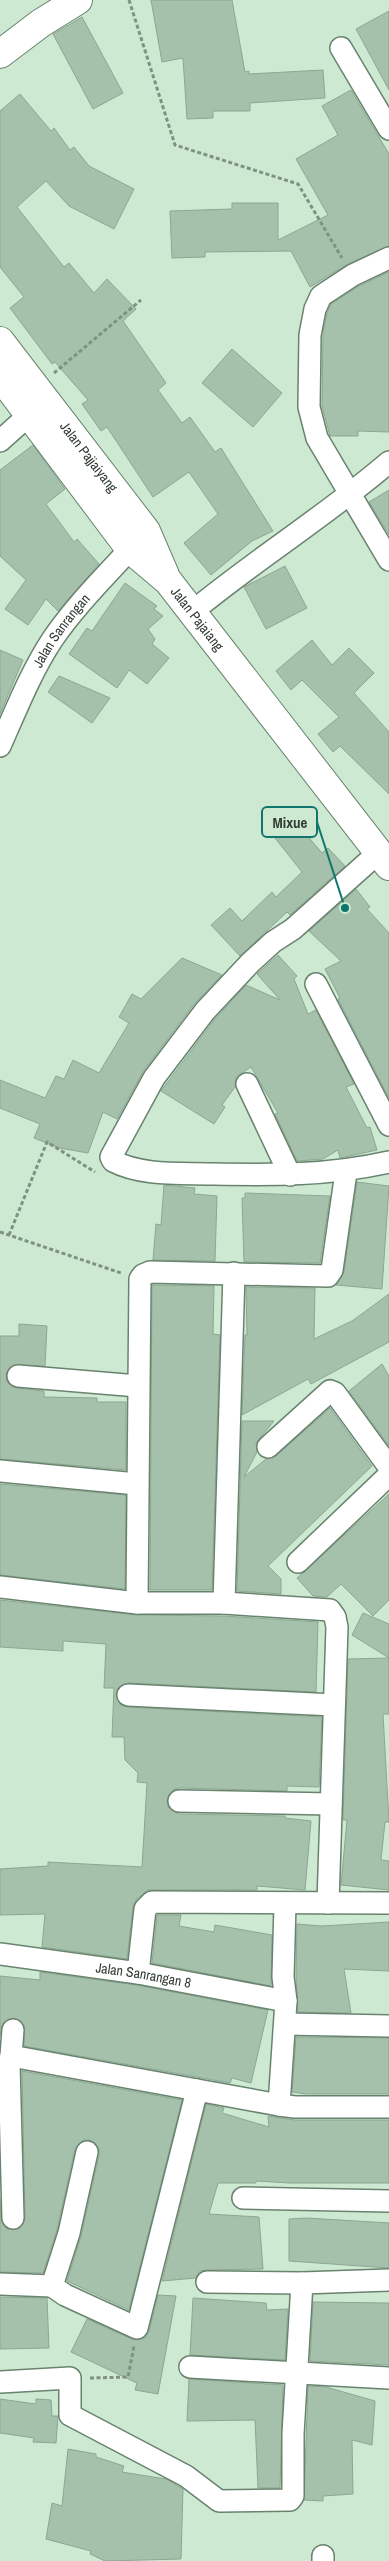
<svg xmlns="http://www.w3.org/2000/svg" width="389" height="2561" font-family="'Archivo Narrow',sans-serif">
<rect width="100%" height="100%" fill="#cde9d2"/>
<g fill="#a6c1ab" stroke="#8ca791">
<polygon points="151,0 232,0 245,72 249,71 249,74 323,70 325,98 250,103 250,111 213,111 213,118 187,119 183,58 162,62"/>
<polygon points="389,11 389,90 356,29"/>
<polygon points="82,17 123,93 93,109 53,34"/>
<polygon points="351,90 389,154 389,246 348,264 310,287 291,251 205,252 205,257 172,258 170,211 232,209 232,203 278,203 278,240 328,215 296,159 338,135 322,106"/>
<polygon points="20,94 51,131 54,128 70,150 74,147 89,166 134,189 114,229 69,206 46,181 17,207 64,267 69,263 94,293 107,279 136,309 123,321 166,383 158,390 182,423 190,417 215,452 221,448 273,531 252,541 211,575 184,543 218,514 189,472 153,497 107,427 101,431 82,404 88,400 55,362 52,364 10,308 24,297 0,267 0,111"/>
<polygon points="389,272 389,432 358,431 358,436 330,436 322,406 323,332 327,313 331,304 359,286"/>
<polygon points="232,349 282,393 253,427 202,383"/>
<polygon points="33,445 65,489 46,504 74,542 77,539 99,564 58,611 46,599 28,625 5,609 26,580 0,556 0,470"/>
<polygon points="389,490 389,535 369,502"/>
<polygon points="285,566 307,608 266,629 244,587"/>
<polygon points="125,583 157,606 154,609 163,616 148,629 155,639 152,644 169,658 147,684 129,670 117,688 69,654 87,628 92,631"/>
<polygon points="312,640 332,665 349,648 374,673 354,693 389,732 389,794 340,746 333,752 318,734 339,717 302,680 291,690 276,671"/>
<polygon points="0,650 23,660 0,714"/>
<polygon points="59,676 110,698 92,723 48,692"/>
<polygon points="295,821 322,853 328,848 345,866 290,915 287,912 240,956 211,925 230,908 242,921 272,892 276,897 302,872 275,838"/>
<polygon points="356,889 370,907 367,909 389,933 389,1098 338,999 340,998 325,969 341,961 309,931"/>
<polygon points="278,955 297,976 294,979 308,1014 316,1010 354,1084 346,1087 367,1128 370,1127 377,1150 340,1158 338,1150 323,1159 297,1161 275,1114 278,1113 251,1067 236,1077 235,1087 222,1105 225,1107 214,1124 161,1091 215,1019 246,985 280,1000 257,974"/>
<polygon points="182,958 222,975 195,1003 144,1070 117,1119 103,1112 88,1153 59,1148 34,1138 40,1124 0,1108 0,1080 45,1098 56,1076 64,1079 73,1060 99,1073 129,1023 119,1017 132,994 141,999"/>
<polygon points="357,1182 389,1186 382,1289 336,1285 344,1272"/>
<polygon points="164,1185 195,1188 194,1194 217,1196 215,1261 153,1260 156,1224 161,1225"/>
<polygon points="245,1193 330,1196 320,1263 244,1262 242,1198 245,1198"/>
<polygon points="152,1285 214,1286 213,1334 220,1335 212,1590 150,1590"/>
<polygon points="246,1287 315,1288 314,1339 352,1321 389,1294 389,1342 311,1384 308,1379 242,1415 245,1335 247,1335"/>
<polygon points="19,1324 47,1326 45,1366 13,1365 6,1374 7,1382 16,1388 44,1391 44,1397 97,1398 97,1402 126,1402 126,1470 0,1459 0,1336 19,1336"/>
<polygon points="382,1364 389,1376 389,1446 349,1391"/>
<polygon points="330,1408 372,1466 268,1566 281,1579 281,1594 237,1591 242,1421 274,1421 256,1443 257,1452 244,1477 266,1459 276,1456"/>
<polygon points="0,1484 126,1495 125,1589 0,1575"/>
<polygon points="389,1494 389,1600 373,1616 341,1584 327,1597 313,1596 297,1578"/>
<polygon points="0,1600 136,1615 224,1616 318,1622 316,1692 129,1683 118,1688 116,1695 121,1705 127,1707 322,1717 319,1787 287,1786 287,1791 179,1788 173,1790 167,1800 168,1807 179,1814 285,1816 285,1818 311,1821 305,1890 257,1886 257,1890 148,1890 136,1900 133,1907 127,1959 42,1947 45,1914 0,1915 0,1869 48,1866 48,1862 142,1867 147,1783 137,1782 138,1773 125,1760 124,1737 112,1737 114,1688 104,1688 106,1644 63,1641 63,1651 0,1647"/>
<polygon points="363,1613 389,1624 389,1714 383,1714 389,1822 385,1822 381,1860 389,1861 389,1890 341,1885 347,1820 343,1820 348,1659 389,1658 352,1635"/>
<polygon points="157,1915 181,1915 179,1926 214,1932 215,1925 272,1935 271,1986 152,1963"/>
<polygon points="389,1922 389,1971 344,1969 351,2013 298,2012 296,1976 297,1924 322,1926"/>
<polygon points="40,1972 136,1985 268,2010 251,2083 232,2078 230,2083 24,2046 24,2025 14,2018 3,2023 0,2036 0,1976 40,1980"/>
<polygon points="296,2037 389,2038 389,2094 306,2094 292,2092"/>
<polygon points="22,2071 182,2100 129,2310 67,2281 81,2236 99,2155 99,2148 90,2140 83,2140 75,2149 57,2230 43,2273 0,2272 0,2199 1,2219 7,2229 19,2229 25,2218"/>
<polygon points="206,2104 224,2108 222,2113 269,2127 268,2116 295,2120 389,2120 389,2183 289,2183 256,2181 256,2183 218,2183 209,2214 259,2217 263,2269 207,2270 200,2271 196,2278 162,2281"/>
<polygon points="307,2218 389,2223 389,2268 289,2261 289,2219"/>
<polygon points="158,2295 176,2296 158,2394 135,2390 137,2383 71,2352 87,2319 132,2339 138,2340 145,2338 149,2331"/>
<polygon points="0,2297 47,2298 49,2348 0,2349"/>
<polygon points="193,2298 266,2303 267,2310 288,2309 285,2360 190,2355"/>
<polygon points="313,2302 389,2303 389,2365 310,2361"/>
<polygon points="189,2379 283,2385 280,2488 258,2488 255,2420 187,2421"/>
<polygon points="308,2386 326,2387 375,2401 372,2445 352,2440 353,2494 323,2496 323,2501 304,2500"/>
<polygon points="0,2399 36,2404 36,2399 51,2400 52,2416 58,2416 56,2443 33,2442 34,2438 0,2433"/>
<polygon points="68,2449 96,2454 96,2457 124,2466 122,2472 166,2479 183,2489 181,2559 105,2561 90,2554 91,2551 46,2539 52,2503 62,2506"/>
</g>
<g fill="none" stroke-linecap="round" stroke-linejoin="round">
<g stroke="#69836f" stroke-width="24">
<g id="street">
<polyline points="341,48 389,129"/>
<polyline points="389,258 353,275 321,296 315,309 310,335 309,407 317,438 389,560"/>
<polyline points="0,441 29,415"/>
<path d="M192,612C256,559 326,516 389,462"/>
<path id="s1" d="M0,746C16,710 31,672 52,640C77,603 110,572 139,539"/>
<path d="M378,853L293,929L273,942L250,963L205,1011L154,1078L111,1157L113,1161C142,1176 179,1173 211,1174C274,1175 326,1176 389,1162"/>
<polyline points="316,984 389,1125"/>
<polyline points="247,1084 290,1175"/>
<polyline points="18,1376 138,1386"/>
<polyline points="268,1447 330,1391 335,1393 389,1467"/>
<polyline points="0,1471 137,1484"/>
<polyline points="298,1562 389,1475"/>
<polyline points="0,1587 137,1603 224,1603 330,1610 335,1617 337,1627 328,1903"/>
<polyline points="137,1603 140,1279 143,1275 150,1272 328,1276 332,1270 346,1172"/>
<polyline points="224,1603 234,1273"/>
<polyline points="128,1695 334,1705"/>
<polyline points="179,1801 331,1804"/>
<path id="s2" d="M0,1954L138,1973L286,2001"/>
<polyline points="138,1973 145,1909 152,1902 389,1903"/>
<polyline points="285,2024 389,2026"/>
<polyline points="11,2056 13,2030"/>
<polyline points="279,2105 295,2107 389,2107"/>
<polyline points="87,2152 69,2233 52,2286 65,2295 137,2328 197,2090 279,2105 286,2001 283,1977 285,1904"/>
<polyline points="243,2198 389,2201"/>
<polyline points="13,2218 9,2063 11,2056 197,2090"/>
<polyline points="207,2282 302,2283"/>
<polyline points="0,2284 52,2286"/>
<polyline points="190,2367 389,2378"/>
<polyline points="0,2382 70,2378 70,2415 186,2476 219,2501 290,2500 293,2496 293,2434 302,2283 389,2280"/>
<polyline points="323,2556 323,2561"/>
</g>
</g>
<g stroke="#69836f" stroke-width="30">
<g id="secondary">
<polyline points="0,54 41,23 78,0"/>
<path id="s3" d="M0,341L146,531L165,575"/>
<path id="s4" d="M0,376L130,549L168,581L389,866"/>
</g>
</g>
<g stroke="#7f9282" stroke-width="3" stroke-dasharray="4 2.5" stroke-linecap="butt">
<polyline points="129,0 175,145 298,184 342,258"/>
<polyline points="54,373 141,300"/>
<polyline points="0,1232 121,1273"/>
<polyline points="9,1235 47,1142 95,1172"/>
<polyline points="90,2378 128,2377 134,2346"/>
</g>
<use href="#street" stroke="#fff" stroke-width="21"/>
<use href="#secondary" stroke="#fff" stroke-width="28"/>
</g>
<g text-anchor="middle" dominant-baseline="central" stroke-width="4" stroke-linejoin="round" paint-order="stroke">
<g font-size="14" fill="#313c33" stroke="#cde9d2">
<text stroke="none"><textPath href="#s3" startOffset="146">Jalan Pajjaiyang</textPath></text>
<text stroke="none"><textPath href="#s4" startOffset="314">Jalan Pajaiang</textPath></text>
<text stroke="none"><textPath href="#s1" startOffset="131">Jalan Sanrangan</textPath></text>
<text stroke="none"><textPath href="#s2" startOffset="145">Jalan Sanrangan 8</textPath></text>
</g>
</g>
<path fill="none" stroke="#0f766e" stroke-width="2" d="M345 908L317 822"/>
<circle fill="#0f766e" stroke="#cde9d2" stroke-width="2" cx="345" cy="908" r="5"/>
<rect fill="#cde9d2" stroke="#0f766e" stroke-width="2" x="262" y="807" width="55" height="30" rx="5"/>
<g font-size="15" text-anchor="middle" font-weight="bold" fill="#313c33">
<text x="290" y="828">Mixue</text>
</g>
</svg>
